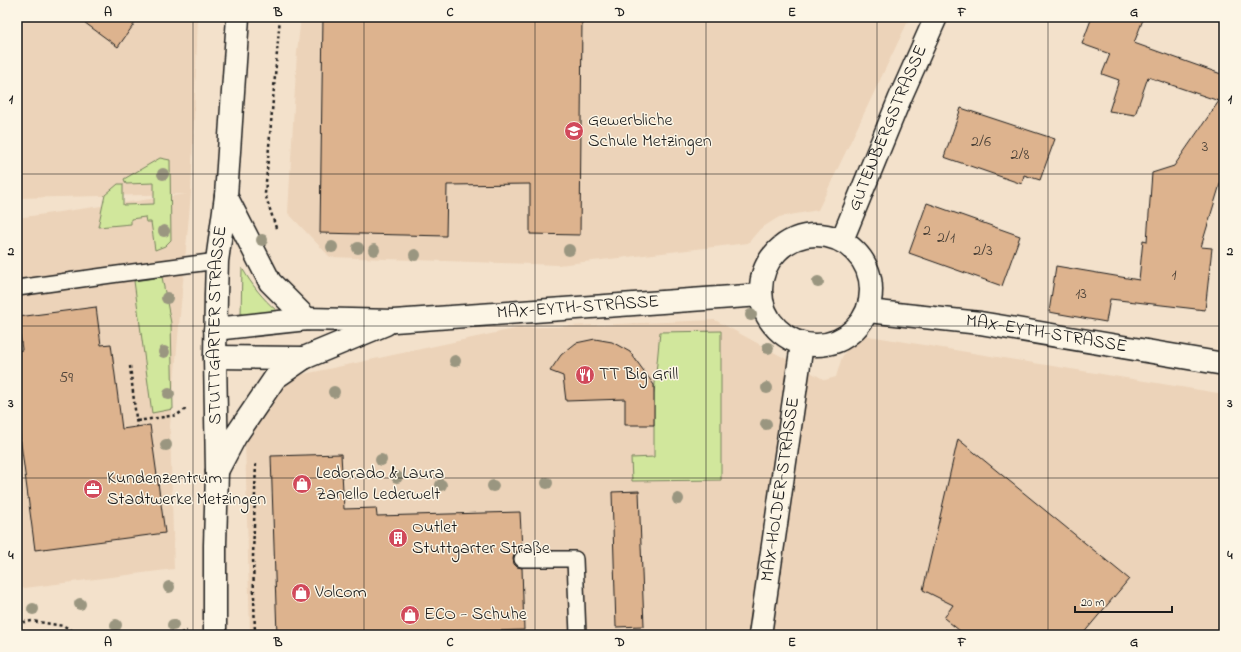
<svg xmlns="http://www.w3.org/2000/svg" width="1241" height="652" font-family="'Indie Flower',sans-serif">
<rect width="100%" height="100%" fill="#f3e1cb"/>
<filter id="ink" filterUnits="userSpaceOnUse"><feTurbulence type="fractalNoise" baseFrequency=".025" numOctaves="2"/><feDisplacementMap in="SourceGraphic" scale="8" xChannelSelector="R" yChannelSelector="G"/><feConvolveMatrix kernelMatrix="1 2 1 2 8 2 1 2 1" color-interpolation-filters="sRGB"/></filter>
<g filter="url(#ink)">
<g fill="#ecd3b9">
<polygon points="17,17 198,17 191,193 170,426 174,569 17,589 17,218 186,194 17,198"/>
<polygon points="301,17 910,17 818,210 779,217 760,229 748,243 558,265 330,257 288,213 297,52"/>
<polygon points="715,320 825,380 836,377 842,357 851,343 863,335 1224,394 1224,635 250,635 245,438 286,378 519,328"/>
</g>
<g fill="#d1e79c" stroke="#76825c">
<polygon points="160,158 170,160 171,240 165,246 155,250 151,222 146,222 145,217 131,219 131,224 98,227 105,195 118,184 123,184 123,205 154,204 154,183 126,184 124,179"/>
<path d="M242,268C252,285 262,298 277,311L241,316Z"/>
<polygon points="162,277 171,323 173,409 152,413 134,281"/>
<polygon points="721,331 721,480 632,481 631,458 654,457 654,394 660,332"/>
</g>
<g fill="#ddb38e" stroke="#1c1c1c">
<polygon points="77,17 139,17 118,47"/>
<polygon points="323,17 582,17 580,235 530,234 530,184 447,185 446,236 320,233"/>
<polygon points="1092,17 1144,17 1134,43 1224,75 1224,171 1201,247 1212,248 1205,310 1110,299 1106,322 1049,312 1056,266 1139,280 1143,240 1147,241 1152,173 1174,166 1219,101 1148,77 1135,115 1109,111 1119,80 1102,74 1110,54 1082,44"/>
<polygon points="961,108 1055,139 1040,180 1024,175 1022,184 944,157"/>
<polygon points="927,203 1020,236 1002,286 909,253"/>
<polygon points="96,307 101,345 111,344 122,429 150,425 165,533 35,550 17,413 17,351 22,350 18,317"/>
<polygon points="595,339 612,342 630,352 654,385 654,425 625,425 625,399 566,401 563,376 550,371 561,355 576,343"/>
<polygon points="958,439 1129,579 1082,635 965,635 944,618 953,605 923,590"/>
<polygon points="341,454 344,509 376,508 377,516 520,512 522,550 517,551 514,554 513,559 514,564 517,567 522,568 524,630 428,633 429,635 277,635 271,456"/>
<polygon points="639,491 644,626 616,627 612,492"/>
</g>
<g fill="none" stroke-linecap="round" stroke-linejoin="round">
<g stroke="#1c1c1c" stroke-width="18">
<g id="lane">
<polyline points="17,288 118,274 217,261"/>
<polyline points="522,559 575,559 578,635"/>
</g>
</g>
<g stroke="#1c1c1c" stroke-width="25">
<g id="street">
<polyline points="226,196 270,282 307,319"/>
<circle cx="816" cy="290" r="55"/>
<path id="s1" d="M842,240L900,98L936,17"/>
<path id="s2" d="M868,311L980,323L1224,364"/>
<path id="s3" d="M215,329L307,319L394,321L761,295"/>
<polyline points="215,357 304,358"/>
<polyline points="217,471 235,437 275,378 304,358 386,324"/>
<path id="s4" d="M760,635L802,344"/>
</g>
</g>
<g stroke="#1c1c1c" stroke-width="25">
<g id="secondary">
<path id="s5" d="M215,635V545L217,471L215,357L216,295L217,261L226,196L238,17"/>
</g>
</g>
<g stroke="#1c1c1c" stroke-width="2.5" stroke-dasharray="3 3" stroke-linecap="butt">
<polyline points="276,228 265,194 280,17"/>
<polyline points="130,366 137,427"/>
<polyline points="137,421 177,415 187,408"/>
<polyline points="17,623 32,621 64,626 80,635"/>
<polyline points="175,635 187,631"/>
<polyline points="255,635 253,557 256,461"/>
</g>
<use href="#lane" stroke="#fcf5e5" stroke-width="15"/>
<use href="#street" stroke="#fcf5e5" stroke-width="22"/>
<use href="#secondary" stroke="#fcf5e5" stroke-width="22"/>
</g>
<g fill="#9a9680">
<circle cx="163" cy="174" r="6"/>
<circle cx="164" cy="231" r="6"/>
<circle cx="262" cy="240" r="6"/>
<circle cx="332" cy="247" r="6"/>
<circle cx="358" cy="248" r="6"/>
<circle cx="374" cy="250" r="6"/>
<circle cx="569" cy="250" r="6"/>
<circle cx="415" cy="255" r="6"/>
<circle cx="818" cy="282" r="6"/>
<circle cx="167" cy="298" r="6"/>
<circle cx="751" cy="315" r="6"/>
<circle cx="768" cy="348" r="6"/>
<circle cx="164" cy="352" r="6"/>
<circle cx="455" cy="361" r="6"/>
<circle cx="767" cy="388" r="6"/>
<circle cx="334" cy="392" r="6"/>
<circle cx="169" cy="394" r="6"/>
<circle cx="766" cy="424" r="6"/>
<circle cx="166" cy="445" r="6"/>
<circle cx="381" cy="460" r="6"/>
<circle cx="397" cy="477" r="6"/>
<circle cx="547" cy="483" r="6"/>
<circle cx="441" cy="485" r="6"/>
<circle cx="493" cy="486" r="6"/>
<circle cx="678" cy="499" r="6"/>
<circle cx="169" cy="587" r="6"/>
<circle cx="80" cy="604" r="6"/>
<circle cx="33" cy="609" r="6"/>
<circle cx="116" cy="625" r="6"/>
<circle cx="173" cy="625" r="6"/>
</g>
</g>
<path fill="none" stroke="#1c1c1c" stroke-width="1" stroke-opacity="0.55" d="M193,17V635M364,17V635M535,17V635M706,17V635M877,17V635M1048,17V635M17,174H1224M17,326H1224M17,478H1224"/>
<defs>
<g id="university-disc" transform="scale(1)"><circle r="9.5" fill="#d1495b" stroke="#fcf5e5"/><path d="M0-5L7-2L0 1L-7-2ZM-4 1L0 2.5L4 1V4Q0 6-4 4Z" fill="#fff"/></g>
<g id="restaurant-disc" transform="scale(1)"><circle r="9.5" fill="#d1495b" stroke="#fcf5e5"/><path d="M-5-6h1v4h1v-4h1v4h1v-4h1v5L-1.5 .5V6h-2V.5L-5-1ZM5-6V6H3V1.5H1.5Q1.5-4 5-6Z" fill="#fff"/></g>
<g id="shop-disc" transform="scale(1)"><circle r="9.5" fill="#d1495b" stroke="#fcf5e5"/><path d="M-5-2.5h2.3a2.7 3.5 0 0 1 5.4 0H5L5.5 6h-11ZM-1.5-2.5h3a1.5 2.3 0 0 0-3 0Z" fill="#fff"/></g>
<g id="office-disc" transform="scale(1)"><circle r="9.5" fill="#d1495b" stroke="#fcf5e5"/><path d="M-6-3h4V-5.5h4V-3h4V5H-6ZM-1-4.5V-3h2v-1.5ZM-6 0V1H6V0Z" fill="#fff"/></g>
<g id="building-disc" transform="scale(1)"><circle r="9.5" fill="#d1495b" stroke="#fcf5e5"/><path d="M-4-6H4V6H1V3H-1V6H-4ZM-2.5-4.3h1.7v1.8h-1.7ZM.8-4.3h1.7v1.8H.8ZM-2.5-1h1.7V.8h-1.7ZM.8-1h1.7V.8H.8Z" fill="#fff"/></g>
</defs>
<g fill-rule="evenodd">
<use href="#university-disc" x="574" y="131"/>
<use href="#restaurant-disc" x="585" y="375"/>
<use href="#shop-disc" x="302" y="484"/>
<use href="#office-disc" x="93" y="489"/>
<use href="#building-disc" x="398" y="538"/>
<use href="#shop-disc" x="301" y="593"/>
<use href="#shop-disc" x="410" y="615"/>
</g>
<g text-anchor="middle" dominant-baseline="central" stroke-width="3" stroke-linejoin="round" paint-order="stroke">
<g font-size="16" fill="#4c4238">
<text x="981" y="142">2/6</text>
<text x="1205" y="147">3</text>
<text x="1020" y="155">2/8</text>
<text x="927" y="231">2</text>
<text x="946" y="238">2/1</text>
<text x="983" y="251">2/3</text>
<text x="1174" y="275">1</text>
<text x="1081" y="294">13</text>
<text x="66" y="378">59</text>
</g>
<g font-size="18" fill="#1c1c1c" stroke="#fcf5e5" text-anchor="start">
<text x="588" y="121">Gewerbliche<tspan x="588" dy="21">Schule Metzingen</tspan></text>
<text x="599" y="375">TT Big Grill</text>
<text x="316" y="474">Ledorado &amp; Laura<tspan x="316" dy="21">Zanello Lederwelt</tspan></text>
<text x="107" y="479">Kundenzentrum<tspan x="107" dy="21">Stadtwerke Metzingen</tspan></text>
<text x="412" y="528">Outlet<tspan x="412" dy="21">Stuttgarter Straße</tspan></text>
<text x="315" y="593">Volcom</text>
<text x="424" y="615">ECO - Schuhe</text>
</g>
<g font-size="18" fill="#1c1c1c" stroke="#fcf5e5">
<text stroke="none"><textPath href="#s1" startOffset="121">GUTENBERGSTRASSE</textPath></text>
<text stroke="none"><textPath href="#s3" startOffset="364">MAX-EYTH-STRASSE</textPath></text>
<text stroke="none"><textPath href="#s5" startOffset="310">STUTTGARTER STRASSE</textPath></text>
<text stroke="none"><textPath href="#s2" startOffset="180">MAX-EYTH-STRASSE</textPath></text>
<text stroke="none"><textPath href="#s4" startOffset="147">MAX-HOLDER-STRASSE</textPath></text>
</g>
</g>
<rect width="1241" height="652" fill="none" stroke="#fcf5e5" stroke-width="44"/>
<path d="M1075 606v6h97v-6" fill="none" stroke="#1c1c1c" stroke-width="2"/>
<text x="1081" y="606" font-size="12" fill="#1c1c1c" stroke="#fcf5e5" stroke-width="3" paint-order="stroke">20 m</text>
<rect x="22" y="22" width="1197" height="608" fill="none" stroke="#1c1c1c" stroke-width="1.5"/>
<g font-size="13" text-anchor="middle" font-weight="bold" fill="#1c1c1c">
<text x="108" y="16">A</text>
<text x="278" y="16">B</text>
<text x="450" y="16">C</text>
<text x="620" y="16">D</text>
<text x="792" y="16">E</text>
<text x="962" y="16">F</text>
<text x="1134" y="16">G</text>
<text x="11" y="103">1</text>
<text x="1230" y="103">1</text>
<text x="11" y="255">2</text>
<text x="1230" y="255">2</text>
<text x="11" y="407">3</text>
<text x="1230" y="407">3</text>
<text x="11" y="559">4</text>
<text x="1230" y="559">4</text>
<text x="108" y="646">A</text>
<text x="278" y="646">B</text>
<text x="450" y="646">C</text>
<text x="620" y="646">D</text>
<text x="792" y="646">E</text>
<text x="962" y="646">F</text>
<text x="1134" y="646">G</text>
</g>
</svg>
